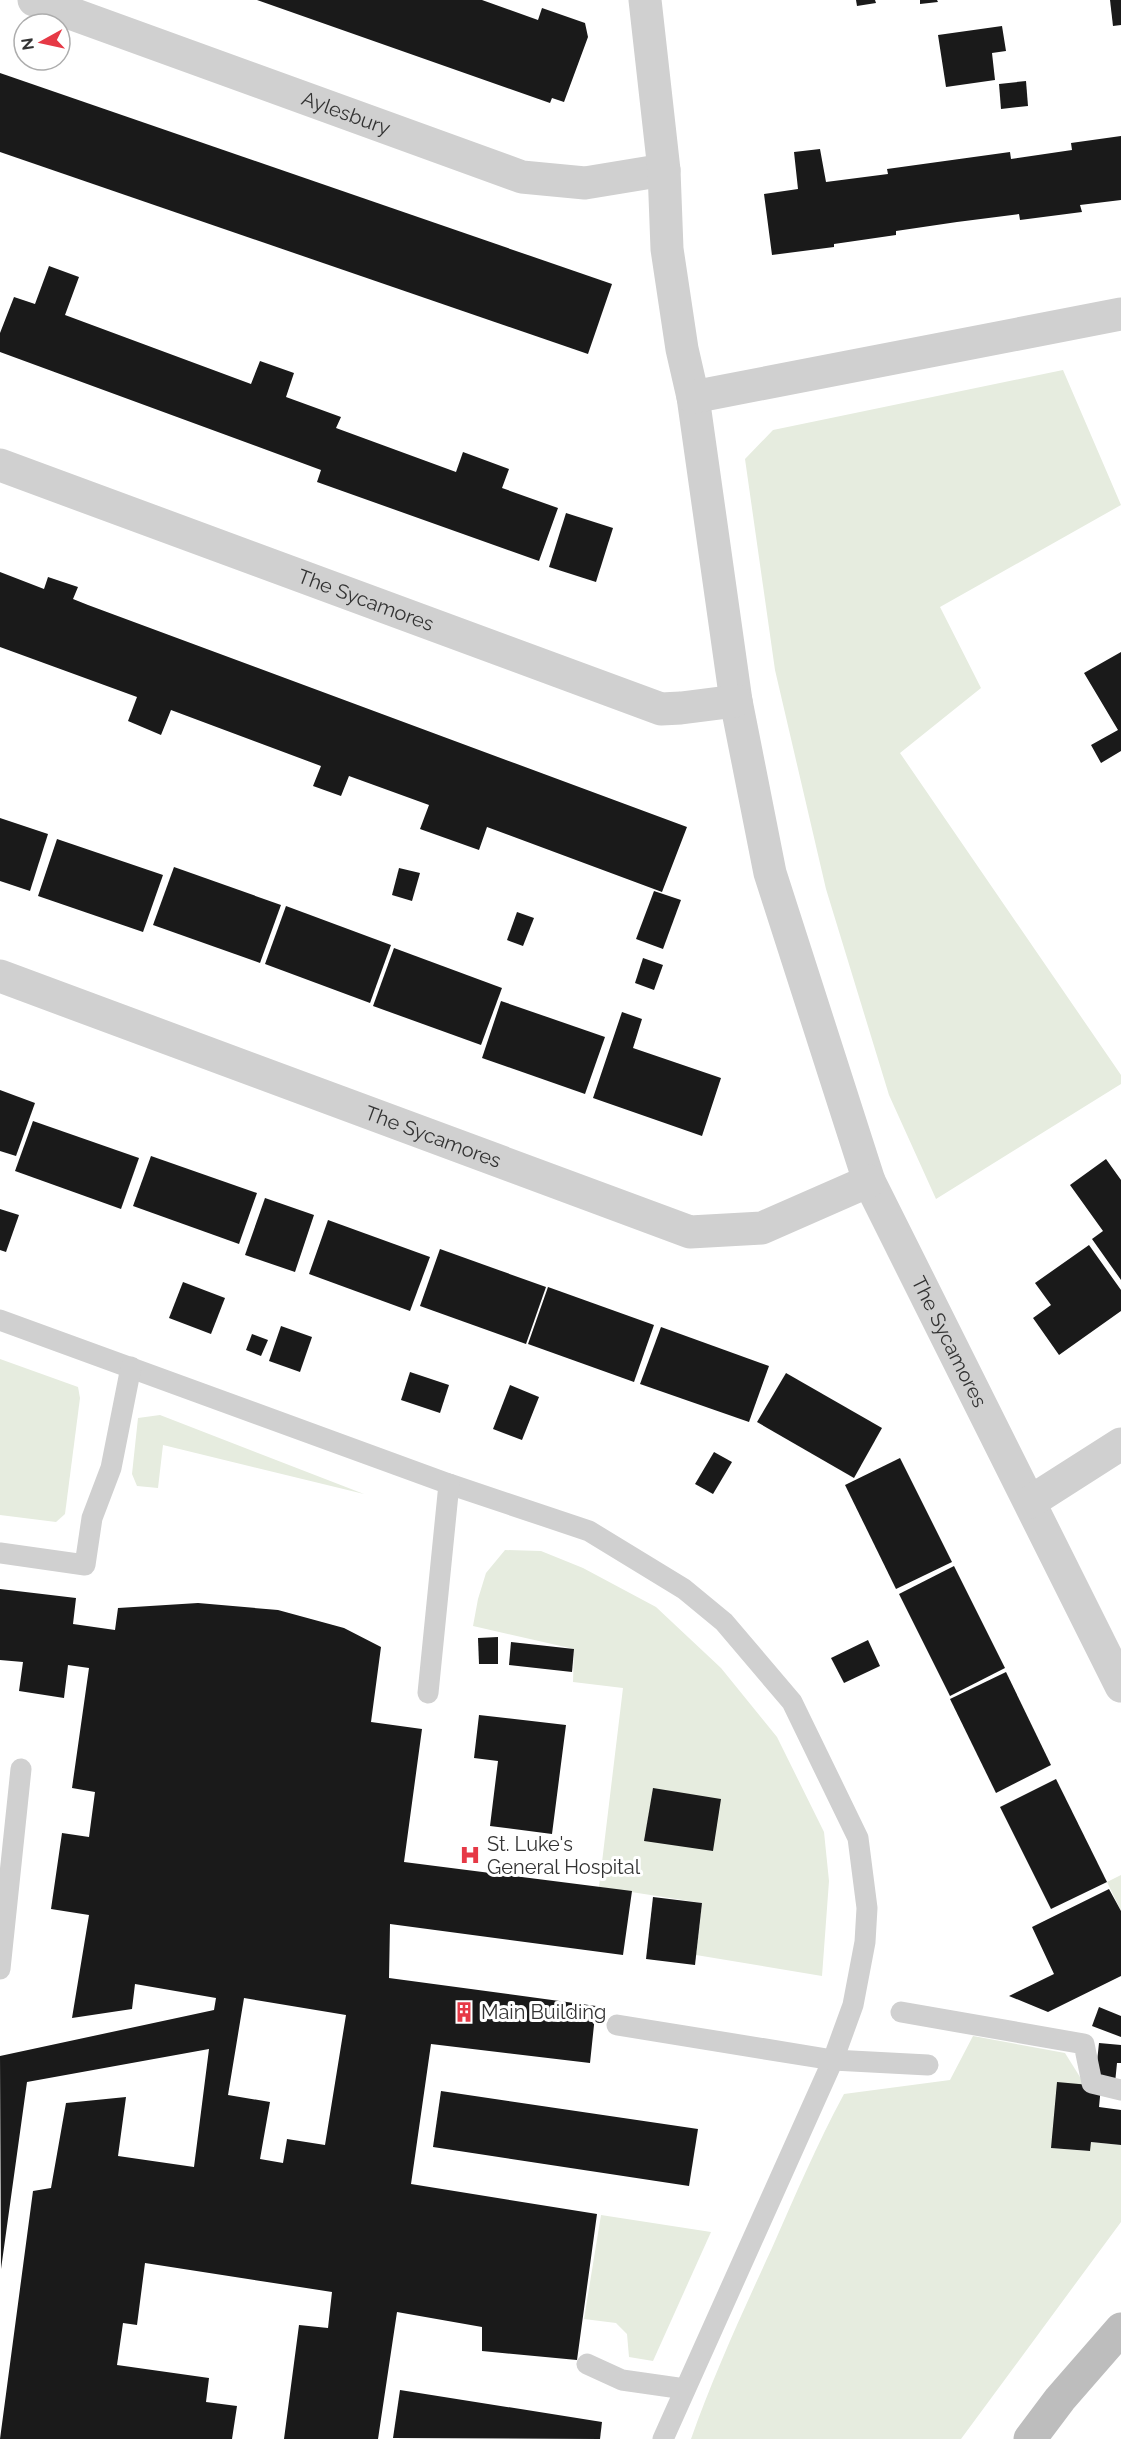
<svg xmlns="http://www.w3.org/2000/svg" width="1121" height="2439" font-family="Raleway,sans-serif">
<rect width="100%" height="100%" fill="#fff"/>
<g fill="#e6ecdf">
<polygon points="1063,370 1121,505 940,607 981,688 900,753 1121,1075 1121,1084 936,1199 889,1095 826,889 775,670 745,459 773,430"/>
<polygon points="0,1359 78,1387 80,1398 65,1514 56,1522 0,1515"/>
<polygon points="160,1415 364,1494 163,1445 158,1488 137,1486 132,1474 138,1418"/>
<polygon points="505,1550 541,1551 583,1568 656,1607 721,1668 777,1737 824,1832 829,1881 822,1976 696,1955 702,1903 599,1887 623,1688 573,1682 574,1649 473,1626 478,1599 486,1573"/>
<polygon points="1121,1875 1121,1911 1107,1882"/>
<path d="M973,2036L1065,2053L1085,2085L1051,2148L1089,2151L1091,2142L1121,2145V2222L961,2439H691C714,2374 743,2311 772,2248C795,2196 817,2144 844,2094L950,2080Z"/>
<polygon points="601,2215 711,2232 653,2361 629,2357 627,2334 616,2323 584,2319"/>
</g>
<g fill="#1a1a1a" fill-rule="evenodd">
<polygon points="257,0 482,0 538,20 542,8 585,23 588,37 564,102 552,98 550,103"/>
<polygon points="856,0 875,0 876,3 857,6"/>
<polygon points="920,0 937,0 938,2 920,4"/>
<polygon points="1110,0 1121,0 1121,25 1113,26"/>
<polygon points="1002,26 1006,51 992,53 995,80 946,87 938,35"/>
<polygon points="0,73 612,284 588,354 0,152"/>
<polygon points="1026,81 1028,106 1001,109 999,84"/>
<polygon points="1121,136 1121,200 1080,205 1082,212 1020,220 1019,214 957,222 896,231 896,235 834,244 834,247 772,255 764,194 798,189 794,152 820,149 826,182 888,174 887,169 1010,152 1011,159 1072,150 1071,143"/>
<polygon points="49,266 79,277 65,315 251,384 260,361 294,373 286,397 341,417 336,428 456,472 463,452 509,469 502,488 558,508 539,561 317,482 321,470 0,352 0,333 14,297 35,304"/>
<polygon points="566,513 613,528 596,582 549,567"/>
<polygon points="0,572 44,589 48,577 78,587 73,599 88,605 687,827 662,892 487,827 479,850 420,829 429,805 349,776 341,796 313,786 321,766 171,710 161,735 128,721 137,697 0,647"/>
<polygon points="1121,652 1121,751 1101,763 1091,745 1118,730 1084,673"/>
<polygon points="0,818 48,834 30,891 0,881"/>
<polygon points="57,839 163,875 143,932 38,896"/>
<polygon points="174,867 281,905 260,963 153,925"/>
<polygon points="399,868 420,873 412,901 392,895"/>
<polygon points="654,891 681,900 663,949 636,939"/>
<polygon points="286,906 391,945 370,1003 265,964"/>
<polygon points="517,912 534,918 523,946 507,940"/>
<polygon points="394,948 502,988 481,1045 373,1006"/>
<polygon points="643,958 663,965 654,990 635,983"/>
<polygon points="501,1001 605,1037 585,1094 482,1058"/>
<polygon points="622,1012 642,1019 633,1048 721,1078 702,1136 593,1098"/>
<polygon points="0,1090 35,1103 16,1156 0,1151"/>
<polygon points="33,1121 139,1158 121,1209 15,1171"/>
<polygon points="151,1156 257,1193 239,1244 133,1206"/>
<polygon points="1106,1159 1121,1180 1121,1280 1092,1239 1103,1231 1070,1185"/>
<polygon points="265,1198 314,1215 295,1272 245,1255"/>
<polygon points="0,1209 19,1215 6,1252 0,1250"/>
<polygon points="328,1220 430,1257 410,1311 309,1274"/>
<polygon points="1089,1245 1121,1290 1121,1311 1059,1355 1033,1318 1051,1305 1035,1283"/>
<polygon points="440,1249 546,1287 526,1344 420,1306"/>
<polygon points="183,1282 225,1298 211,1334 169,1318"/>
<polygon points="548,1287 654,1325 634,1382 528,1344"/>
<polygon points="281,1326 312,1337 300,1372 269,1361"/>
<polygon points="661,1327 769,1366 749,1422 640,1384"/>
<polygon points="252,1334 268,1340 261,1356 246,1350"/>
<polygon points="410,1372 449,1385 440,1413 401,1400"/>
<polygon points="786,1373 882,1428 854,1478 757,1422"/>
<polygon points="510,1385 539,1397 522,1440 493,1429"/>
<polygon points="714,1452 732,1462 713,1494 695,1484"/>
<polygon points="900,1458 952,1562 896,1589 845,1485"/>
<polygon points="954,1566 1005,1668 950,1696 899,1594"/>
<path d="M0,1589L76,1598L73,1624L115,1630L118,1608L198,1603L278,1610L344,1628L381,1647L371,1722L422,1729L404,1862L632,1891L623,1955L390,1924L389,1978L596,2006L590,2063L431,2044L411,2184L597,2214L577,2360L482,2351V2327L397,2312L378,2439H284L299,2325L328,2328L332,2292L145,2263L137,2325L123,2323L117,2365L209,2378L206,2402L237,2406L232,2439H0L33,2191L51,2188L66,2103L126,2097L118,2156L194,2167L209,2049L27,2082L1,2269L0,2056L214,2010L216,1998L135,1984L132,2009L72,2018L89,1915L51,1909L62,1833L89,1837L95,1792L72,1788L89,1668L68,1665L64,1698L19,1691L23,1662L0,1660ZM244,1998L346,2015L325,2145L287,2139L283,2163L260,2159L270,2102L228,2095Z"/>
<polygon points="498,1637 498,1664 479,1664 478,1638"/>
<polygon points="868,1640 880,1666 844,1683 831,1658"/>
<polygon points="511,1642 574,1649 572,1672 509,1665"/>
<polygon points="1006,1672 1051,1765 996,1793 950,1699"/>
<polygon points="479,1715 566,1725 552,1834 490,1826 498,1761 474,1758"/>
<polygon points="1056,1779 1107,1882 1051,1909 1000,1807"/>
<polygon points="653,1788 721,1799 713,1851 644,1841"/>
<polygon points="1109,1889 1121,1911 1121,1976 1048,2012 1009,1996 1054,1974 1032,1927"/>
<polygon points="653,1897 702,1903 695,1965 646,1959"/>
<polygon points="1099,2007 1121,2016 1121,2037 1092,2026"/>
<polygon points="1099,2043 1121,2045 1121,2063 1117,2063 1115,2083 1095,2081"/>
<polygon points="1057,2082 1101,2086 1099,2107 1121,2110 1121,2145 1091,2142 1090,2151 1051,2148"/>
<polygon points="441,2091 698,2129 689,2186 433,2147"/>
<polygon points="400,2390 602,2422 600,2439 393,2438"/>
</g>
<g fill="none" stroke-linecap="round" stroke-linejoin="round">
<g stroke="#d0d0d0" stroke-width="21">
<polyline points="0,1320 449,1484 589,1531 684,1589 724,1622 792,1702 858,1838 867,1908 865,1942 853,2005 833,2060 663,2439"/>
<polyline points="0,1553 85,1565 92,1518 111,1468 131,1367"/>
<polyline points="428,1693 449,1484"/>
<polyline points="0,1969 21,1769"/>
<polyline points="901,2012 1084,2044 1092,2083 1121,2090"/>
<polyline points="617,2025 833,2060 928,2065"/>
<polyline points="587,2364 622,2380 685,2389"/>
</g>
<g stroke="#d0d0d0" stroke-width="33">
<path id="s1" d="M34,0L522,177L585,183L664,170"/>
<path id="s2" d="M645,0L664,170L667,249L682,349L693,397L736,701L770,873L869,1181L1121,1686"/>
<polyline points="693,397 1121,314"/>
<path id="s3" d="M0,465L661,709L681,708L736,701"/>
<path id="s4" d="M0,976L690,1232L762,1228L869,1181"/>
<polyline points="1030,1502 1121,1444"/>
</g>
<polyline stroke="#bdbdbd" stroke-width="33" points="1030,2439 1060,2399 1121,2329"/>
</g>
<defs>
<g id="hospital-bare" transform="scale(1.62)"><path d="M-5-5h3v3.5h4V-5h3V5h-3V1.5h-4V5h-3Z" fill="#e63946" stroke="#fff" stroke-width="2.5" paint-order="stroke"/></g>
<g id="building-bare" transform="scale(1.62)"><path d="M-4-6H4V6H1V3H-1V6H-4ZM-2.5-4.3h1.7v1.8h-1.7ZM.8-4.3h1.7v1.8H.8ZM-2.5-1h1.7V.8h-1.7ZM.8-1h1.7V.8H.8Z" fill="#e63946" stroke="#fff" stroke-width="2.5" paint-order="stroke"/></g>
</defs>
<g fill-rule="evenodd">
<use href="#hospital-bare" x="470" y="1855"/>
<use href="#building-bare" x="464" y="2012"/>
</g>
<g text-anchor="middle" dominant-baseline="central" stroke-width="6" stroke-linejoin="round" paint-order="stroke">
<g font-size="20" fill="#333" stroke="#fff">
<text stroke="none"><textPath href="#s1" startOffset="332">Aylesbury</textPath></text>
<text stroke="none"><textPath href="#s3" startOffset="390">The Sycamores</textPath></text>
<text stroke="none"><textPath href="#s4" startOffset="462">The Sycamores</textPath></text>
<text stroke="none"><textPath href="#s2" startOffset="1386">The Sycamores</textPath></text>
</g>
<g font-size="20" fill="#333" stroke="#fff" text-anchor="start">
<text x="487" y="1844">St. Luke's<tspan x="487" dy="23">General Hospital</tspan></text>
<text x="481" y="2012">Main Building</text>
</g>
</g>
<g transform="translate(42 42) rotate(262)"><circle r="28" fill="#ffffff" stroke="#adadad" stroke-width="1.5"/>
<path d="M0-4.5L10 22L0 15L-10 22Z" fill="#e63946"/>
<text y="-9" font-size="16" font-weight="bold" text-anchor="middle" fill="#333333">N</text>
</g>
</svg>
